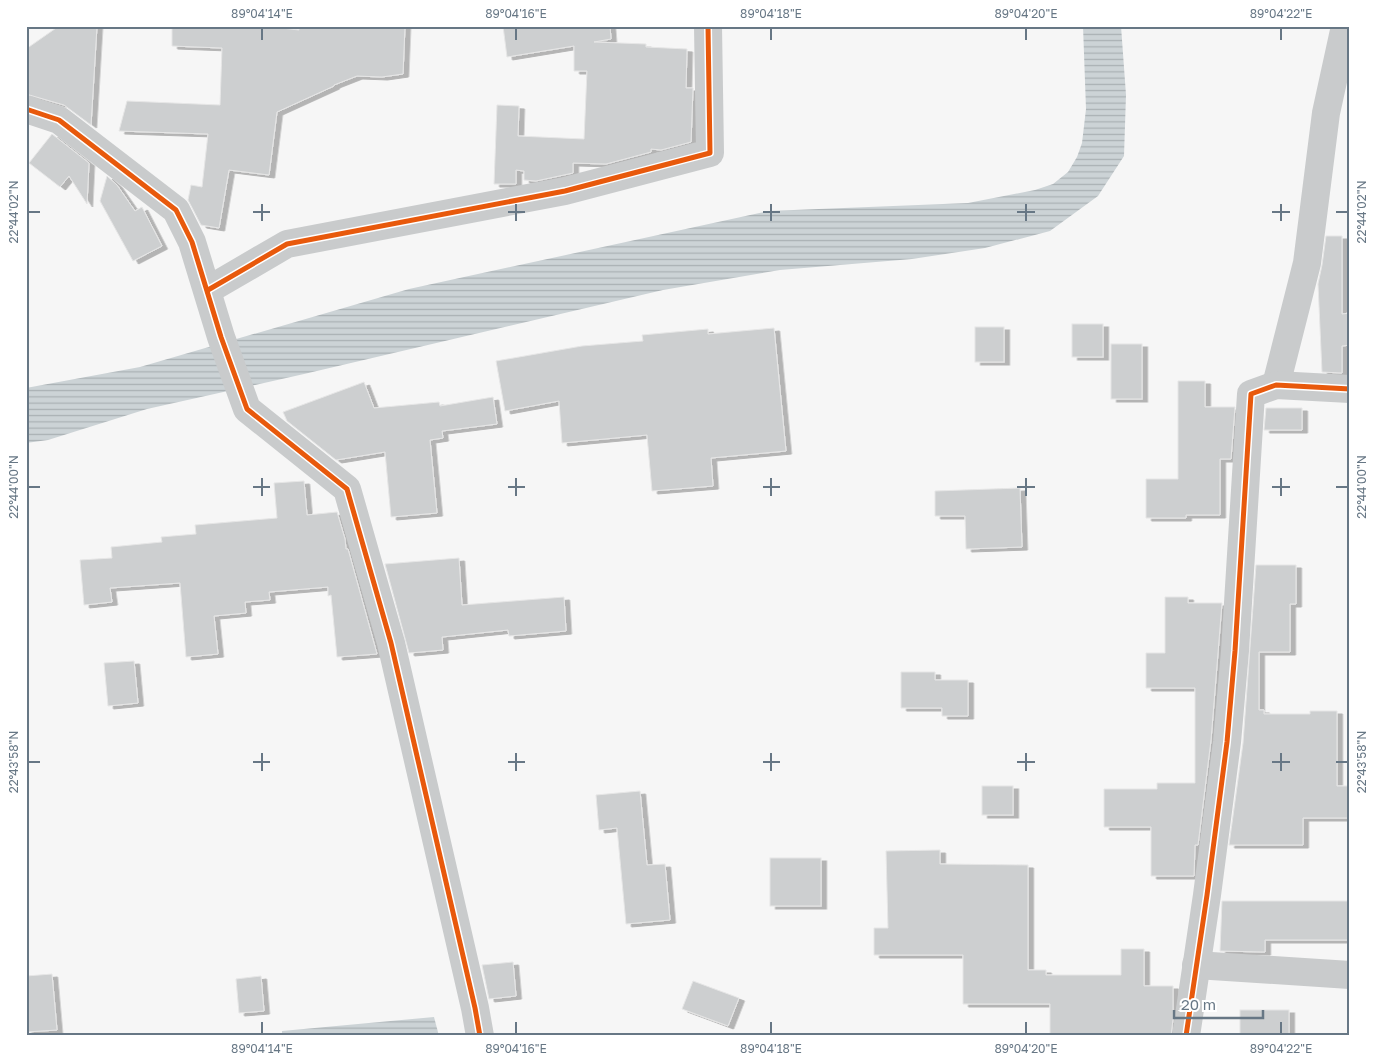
<svg xmlns="http://www.w3.org/2000/svg" width="1376" height="1062" font-family="'Golos Text',sans-serif">
<defs>
<pattern id="water-rules" width="6" height="5" patternUnits="userSpaceOnUse" patternTransform="scale(1.25)"><rect width="6" height="5" fill="#ccd3d6"/><path d="M0 2.5h6" fill="none" stroke="#a9b0b3"/></pattern>
<filter id="shadow"><feDropShadow dx="5.5" dy="3" stdDeviation="0" flood-color="#0004"/></filter>
</defs>
<rect width="100%" height="100%" fill="#f6f6f6"/>
<g fill="url(#water-rules)">
<polygon points="1083,26 1121,26 1126,95 1124,156 1098,196 1050,231 985,248 912,259 780,270 663,290 304,374 147,409 48,440 26,443 26,388 140,367 409,289 769,211 968,203 1035,190 1053,184 1068,172 1077,157 1082,143 1086,109"/>
<polygon points="434,1017 439,1036 282,1036 282,1031"/>
</g>
<g fill="#cdcfd0" stroke="#e6e6e6" filter="url(#shadow)">
<polygon points="59,26 97,26 91,125 64,105 26,94 26,49"/>
<polygon points="172,26 264,26 299,30 299,26 405,26 403,74 382,77 357,76 334,85 334,86 277,112 269,175 229,170 219,228 201,225 188,200 191,185 202,187 208,134 119,131 127,101 220,105 222,48 172,46"/>
<polygon points="503,26 610,26 611,39 594,42 646,44 646,47 687,49 686,88 693,88 691,142 661,150 651,149 651,152 606,164 573,163 573,173 536,181 524,180 524,171 516,170 516,184 494,184 497,105 519,106 518,136 584,139 587,71 574,71 574,46 507,57"/>
<polygon points="52,134 89,163 87,204 69,176 60,187 29,163"/>
<polygon points="107,176 117,185 135,211 142,207 162,246 133,261 100,201"/>
<polygon points="1326,236 1342,236 1342,314 1350,313 1350,345 1342,346 1342,373 1322,372 1318,284 1322,265"/>
<rect x="1072" y="324" width="31" height="33"/>
<rect x="975" y="327" width="29" height="35"/>
<polygon points="774,328 786,451 711,458 713,486 652,491 647,435 562,443 559,401 505,411 496,361 582,346 643,341 642,335 708,329 708,334"/>
<rect x="1111" y="344" width="31" height="55"/>
<polygon points="1178,381 1205,381 1205,407 1235,407 1231,459 1220,459 1220,515 1186,515 1186,518 1146,518 1146,479 1178,479"/>
<polygon points="364,382 374,408 439,402 440,406 493,397 497,424 442,431 443,438 430,440 437,513 391,517 385,452 336,460 287,421 283,412"/>
<polygon points="1266,408 1302,408 1302,430 1264,430"/>
<polygon points="304,481 307,515 337,512 345,539 346,549 348,549 377,654 337,657 331,595 328,596 328,587 269,592 270,600 245,602 246,613 214,616 218,654 186,657 180,583 110,588 112,602 84,605 80,560 112,558 111,547 162,542 161,537 196,534 195,525 277,518 274,483"/>
<polygon points="1020,488 1022,547 966,549 965,516 935,516 935,491"/>
<polygon points="459,558 462,605 564,597 566,631 509,636 508,630 442,637 443,650 409,653 385,564"/>
<polygon points="1256,565 1296,565 1296,604 1290,604 1290,652 1259,652 1259,710 1264,710 1264,714 1310,714 1310,711 1337,711 1337,786 1349,786 1349,818 1303,818 1303,845 1229,845 1243,743"/>
<polygon points="1165,597 1188,597 1188,603 1222,603 1211,740 1198,845 1195,845 1194,876 1151,876 1151,827 1104,827 1104,789 1157,789 1157,783 1195,783 1195,688 1146,688 1146,653 1165,653"/>
<polygon points="134,661 138,703 108,706 104,663"/>
<polygon points="901,672 935,672 935,680 968,680 968,716 942,716 942,708 901,708"/>
<rect x="982" y="786" width="31" height="29"/>
<polygon points="640,791 647,865 665,864 670,920 626,924 617,828 599,830 596,795"/>
<polygon points="940,850 940,864 1028,865 1028,970 1046,970 1046,975 1121,975 1121,949 1144,949 1144,986 1173,986 1173,1019 1171,1036 1050,1036 1050,1004 963,1004 963,955 874,955 874,928 888,928 886,851"/>
<rect x="770" y="858" width="51" height="48"/>
<polygon points="1222,901 1350,901 1350,940 1265,940 1265,952 1220,951"/>
<polygon points="513,962 516,996 489,999 482,965"/>
<polygon points="52,974 57,1030 26,1032 26,976"/>
<polygon points="261,976 264,1011 239,1013 236,979"/>
<polygon points="693,981 739,998 728,1026 682,1009"/>
<rect x="1240" y="1010" width="49" height="26"/>
</g>
<g fill="none" stroke-linecap="round" stroke-linejoin="round">
<g stroke="#c9cbcc" stroke-width="28">
<polyline points="26,109 59,120 176,210 192,242 221,337 247,409 347,489 391,643 475,1008 480,1036"/>
<polyline points="208,290 287,244 565,191 710,153 708,26"/>
<polyline points="1276,385 1307,263 1326,113 1345,26"/>
<polyline points="1186,1036 1207,895 1227,742 1235,651 1251,394 1276,385 1350,389"/>
</g>
<polyline stroke="#c9cbcc" stroke-width="28" points="1196,965 1350,975"/>
<g stroke="#fff" stroke-width="8">
<g id="cycleway">
<polyline points="26,109 59,120 176,210 192,242 221,337 247,409 347,489 391,643 475,1008 480,1036"/>
<polyline points="208,290 287,244 565,191 710,153 708,26"/>
<polyline points="1186,1036 1207,895 1227,742 1235,651 1251,394 1276,385 1350,389"/>
</g>
</g>
<use href="#cycleway" stroke="#e8590c" stroke-width="5"/>
</g>
<path fill="none" stroke="#677785" stroke-width="2" d="M262,28V40M516,28V40M771,28V40M1026,28V40M1281,28V40M262,204V221M516,204V221M771,204V221M1026,204V221M1281,204V221M28,212H40M253,212H270M508,212H525M763,212H780M1017,212H1035M1272,212H1290M1336,212H1348M262,478V496M516,478V496M771,478V496M1026,478V496M1281,478V496M28,487H40M253,487H270M508,487H525M763,487H780M1017,487H1035M1272,487H1290M1336,487H1348M262,753V771M516,753V771M771,753V771M1026,753V771M1281,753V771M28,762H40M253,762H270M508,762H525M763,762H780M1017,762H1035M1272,762H1290M1336,762H1348M262,1022V1034M516,1022V1034M771,1022V1034M1026,1022V1034M1281,1022V1034"/>
<rect width="1376" height="1062" fill="none" stroke="#ffffff" stroke-width="55"/>
<path d="M1174 1010v8h89v-8" fill="none" stroke="#677785" stroke-width="2.5"/>
<text x="1181" y="1010" font-size="15" fill="#677785" stroke="#ffffff" stroke-width="4" paint-order="stroke">20 m</text>
<rect x="28" y="28" width="1320" height="1006" fill="none" stroke="#677785" stroke-width="2"/>
<g font-size="12" text-anchor="middle" fill="#677785">
<text x="262" y="18">89°04'14"E</text>
<text x="516" y="18">89°04'16"E</text>
<text x="771" y="18">89°04'18"E</text>
<text x="1026" y="18">89°04'20"E</text>
<text x="1281" y="18">89°04'22"E</text>
<text transform="translate(14 212) rotate(-90)" y="4">22°44'02"N</text>
<text transform="translate(1362 212) rotate(-90)" y="4">22°44'02"N</text>
<text transform="translate(14 487) rotate(-90)" y="4">22°44'00"N</text>
<text transform="translate(1362 487) rotate(-90)" y="4">22°44'00"N</text>
<text transform="translate(14 762) rotate(-90)" y="4">22°43'58"N</text>
<text transform="translate(1362 762) rotate(-90)" y="4">22°43'58"N</text>
<text x="262" y="1053">89°04'14"E</text>
<text x="516" y="1053">89°04'16"E</text>
<text x="771" y="1053">89°04'18"E</text>
<text x="1026" y="1053">89°04'20"E</text>
<text x="1281" y="1053">89°04'22"E</text>
</g>
</svg>
